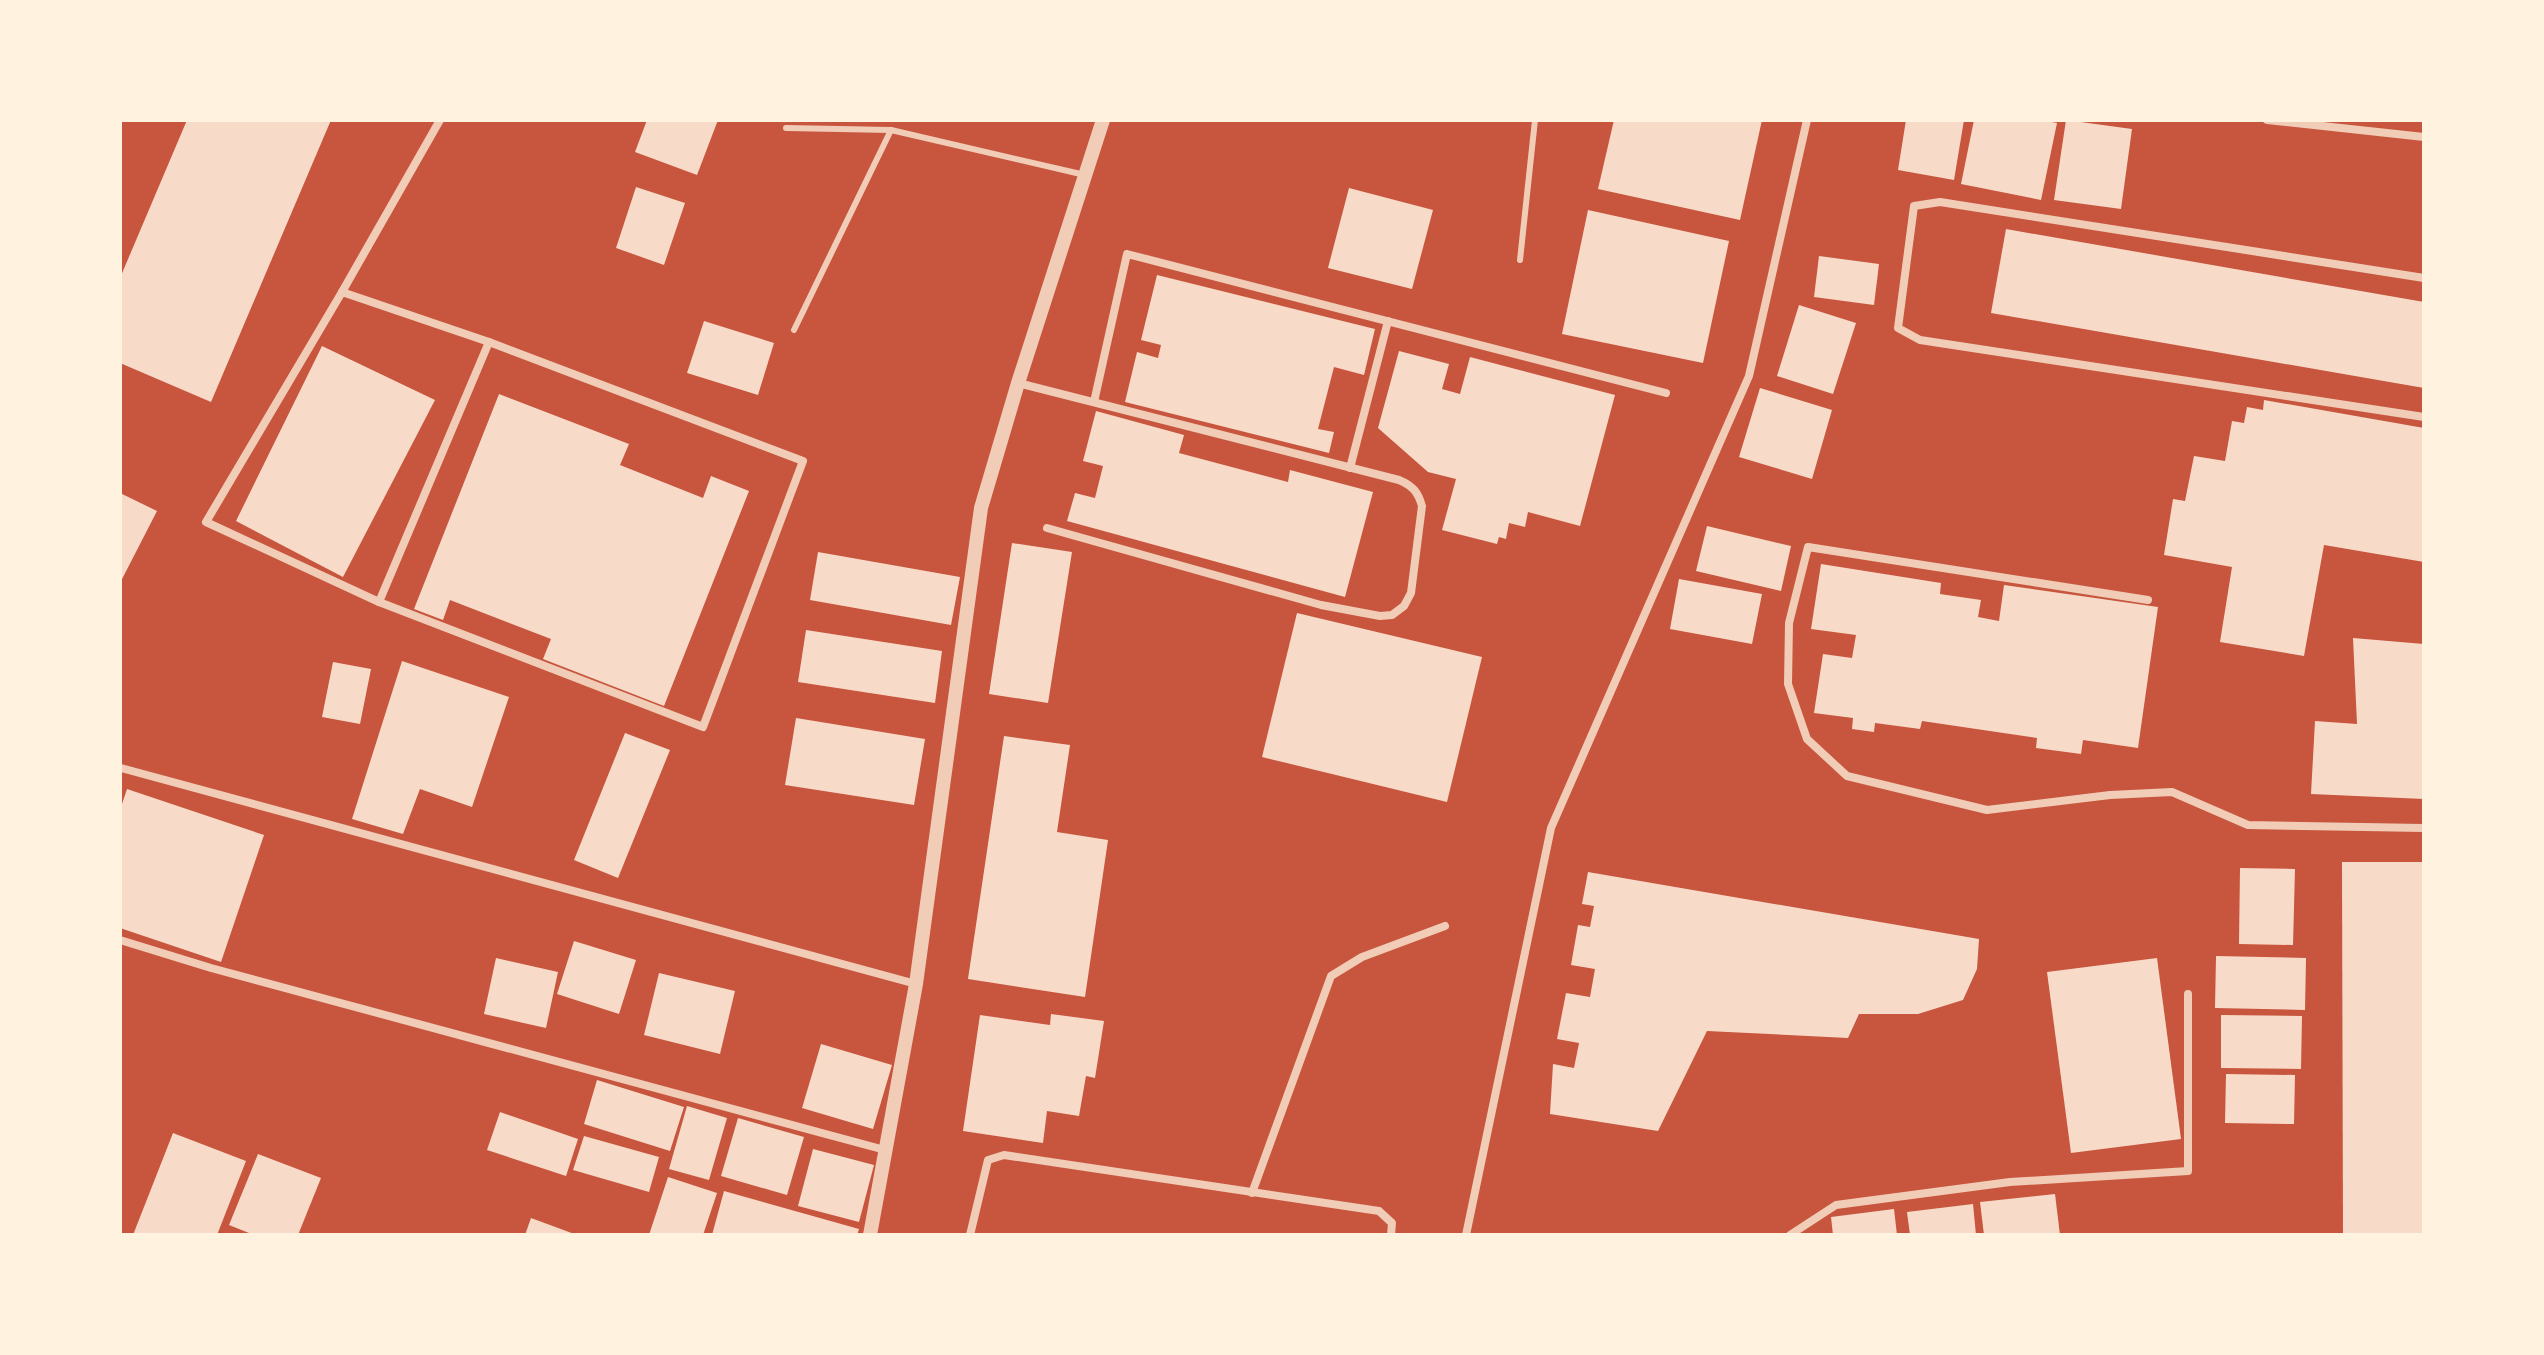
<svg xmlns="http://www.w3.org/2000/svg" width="2544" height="1355" font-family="'Nunito Sans',sans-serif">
<rect width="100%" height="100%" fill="#c8553d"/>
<g fill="#f7dbc8">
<polygon points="187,120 331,120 211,402 120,363 120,278"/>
<polygon points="647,120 718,120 697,175 635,152"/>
<polygon points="1614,120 1762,120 1740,220 1598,189"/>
<polygon points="1906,120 1964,120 1954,180 1898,170"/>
<polygon points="1974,120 2041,120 2057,123 2041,200 1961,184"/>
<polygon points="2066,120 2132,129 2121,209 2054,200"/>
<polygon points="636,187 685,203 664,265 616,248"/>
<polygon points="1349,188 1433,210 1412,289 1328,268"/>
<polygon points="1588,210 1729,241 1703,363 1562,334"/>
<polygon points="2006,229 2424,302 2424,388 1991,313"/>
<polygon points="1819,256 1879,264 1874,305 1814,297"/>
<polygon points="1157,275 1375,329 1364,375 1334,367 1318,429 1334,432 1329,453 1125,402 1137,352 1158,358 1161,345 1141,340"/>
<polygon points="1799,305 1856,323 1833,394 1777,376"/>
<polygon points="704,321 774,343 758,395 687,373"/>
<polygon points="322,346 435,400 343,577 236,521"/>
<polygon points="1399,351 1449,364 1442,389 1460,394 1470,357 1615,395 1580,526 1528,512 1525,527 1509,523 1506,539 1499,537 1497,544 1442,530 1456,479 1428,472 1378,428"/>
<polygon points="1760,388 1832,410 1812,479 1739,457"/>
<polygon points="499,394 629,444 620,465 703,498 711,476 749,491 664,706 543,659 551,639 450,600 443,620 414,609"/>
<polygon points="2264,400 2424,428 2424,562 2324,545 2304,656 2220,642 2232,567 2164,555 2173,499 2185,501 2194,456 2225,461 2232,421 2244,423 2247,407 2263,410"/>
<polygon points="1096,411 1184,435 1179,453 1288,482 1290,470 1373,492 1345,597 1067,521 1075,493 1095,498 1103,466 1083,461"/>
<polygon points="120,493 157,511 120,583"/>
<polygon points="1707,526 1791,546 1781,591 1696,571"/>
<polygon points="1012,543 1072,552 1048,703 989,694"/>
<polygon points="818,552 960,577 951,625 810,600"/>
<polygon points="1821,564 1941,583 1940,594 1981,600 1978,617 1999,621 2004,585 2158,607 2138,748 2083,740 2081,754 2036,748 2037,738 1922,721 1920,729 1875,723 1874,732 1852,729 1853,718 1814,713 1823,654 1852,658 1856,635 1811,629"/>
<polygon points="1679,579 1762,594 1752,644 1670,629"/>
<polygon points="1297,613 1482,657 1447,802 1262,757"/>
<polygon points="806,630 942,651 935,703 798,682"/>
<polygon points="2353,638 2424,644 2424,799 2311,794 2315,721 2357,724"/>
<polygon points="402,661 509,697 472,807 420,789 403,834 352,819"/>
<polygon points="333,662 371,669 360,724 322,717"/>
<polygon points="796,718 925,739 914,805 785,785"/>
<polygon points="625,733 670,750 618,878 574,860"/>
<polygon points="1004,736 1070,745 1057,832 1108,840 1085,997 968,979"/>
<polygon points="127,789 264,835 221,962 120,928 120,810"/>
<polygon points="2342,862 2424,862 2424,1235 2343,1235"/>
<polygon points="2240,868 2295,869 2293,945 2239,944"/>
<polygon points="1588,872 1979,939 1977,969 1963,1000 1918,1014 1859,1014 1848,1038 1707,1031 1658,1131 1550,1114 1553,1064 1574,1068 1579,1043 1557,1039 1566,993 1590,997 1595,969 1571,965 1578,925 1590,927 1594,906 1582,904"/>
<polygon points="574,941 636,960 619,1014 557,994"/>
<polygon points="2216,956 2306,958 2305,1010 2215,1008"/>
<polygon points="496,958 558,972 546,1028 484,1014"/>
<polygon points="2157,958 2181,1139 2071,1153 2047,972"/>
<polygon points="659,973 735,991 720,1054 644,1035"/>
<polygon points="1051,1014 1104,1021 1095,1078 1086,1076 1079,1116 1047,1111 1043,1143 963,1131 980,1015 1050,1025"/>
<polygon points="2221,1015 2302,1016 2301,1069 2221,1068"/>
<polygon points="821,1044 892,1065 873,1129 802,1108"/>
<polygon points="2226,1074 2295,1075 2294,1124 2225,1123"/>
<polygon points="597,1080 684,1107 670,1151 584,1124"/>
<polygon points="687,1106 727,1118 709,1180 669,1169"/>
<polygon points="500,1112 578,1139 566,1176 487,1150"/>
<polygon points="738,1118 804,1137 787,1195 721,1176"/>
<polygon points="173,1133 246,1161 217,1235 133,1235"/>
<polygon points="584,1136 659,1157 649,1192 573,1170"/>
<polygon points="813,1149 874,1165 859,1222 798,1206"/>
<polygon points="258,1154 321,1178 298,1235 254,1235 229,1225"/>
<polygon points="668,1177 717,1193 703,1235 649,1235"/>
<polygon points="724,1191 859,1229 857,1235 712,1235"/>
<polygon points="2055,1194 2060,1235 1984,1235 1980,1202"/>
<polygon points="1973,1204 1976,1235 1910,1235 1907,1212"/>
<polygon points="1894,1209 1897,1235 1833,1235 1831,1217"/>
<polygon points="531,1218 577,1235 525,1235"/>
</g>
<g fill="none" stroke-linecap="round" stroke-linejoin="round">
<g stroke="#f1ccb7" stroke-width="6">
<polyline points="786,128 891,130 1085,175"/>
<polyline points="1520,260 1535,120"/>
<polyline points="794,330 891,130"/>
</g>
<g stroke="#f1ccb7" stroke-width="8">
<polyline points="2267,120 2424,137"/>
<polyline points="2424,278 1940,202 1914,206 1898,328 1920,340 2424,417"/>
<polygon points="342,292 489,342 803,461 703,727 379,602 206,522"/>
<polyline points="342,292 440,120"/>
<path d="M1018,383L1399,480C1413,486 1418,492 1422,506L1411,593L1404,606L1392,615L1380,616L1321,605L1047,528"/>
<polyline points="1094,402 1127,254 1666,393"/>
<polyline points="1350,468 1388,321"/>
<polyline points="2148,600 1808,547 1789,623 1788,684 1807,739 1847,776 1987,810 2110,795 2172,792 2248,825 2424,828"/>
<polyline points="379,602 489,342"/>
<polyline points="121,768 916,984"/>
<polyline points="120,940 211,968 885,1150"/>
<polyline points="1252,1193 1331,976 1362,957 1445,926"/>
<polyline points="970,1235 988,1160 1004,1155 1379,1211 1392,1223 1391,1235"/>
<polyline points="1466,1235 1551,828 1749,376 1807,120"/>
<polyline points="1790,1235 1836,1205 2010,1182 2188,1171 2188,994"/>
</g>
<polyline stroke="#f1ccb7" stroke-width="14" points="870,1235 916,984 981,508 1018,383 1103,120"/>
</g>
<rect width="2544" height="1355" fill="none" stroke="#fff3e0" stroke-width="244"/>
</svg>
